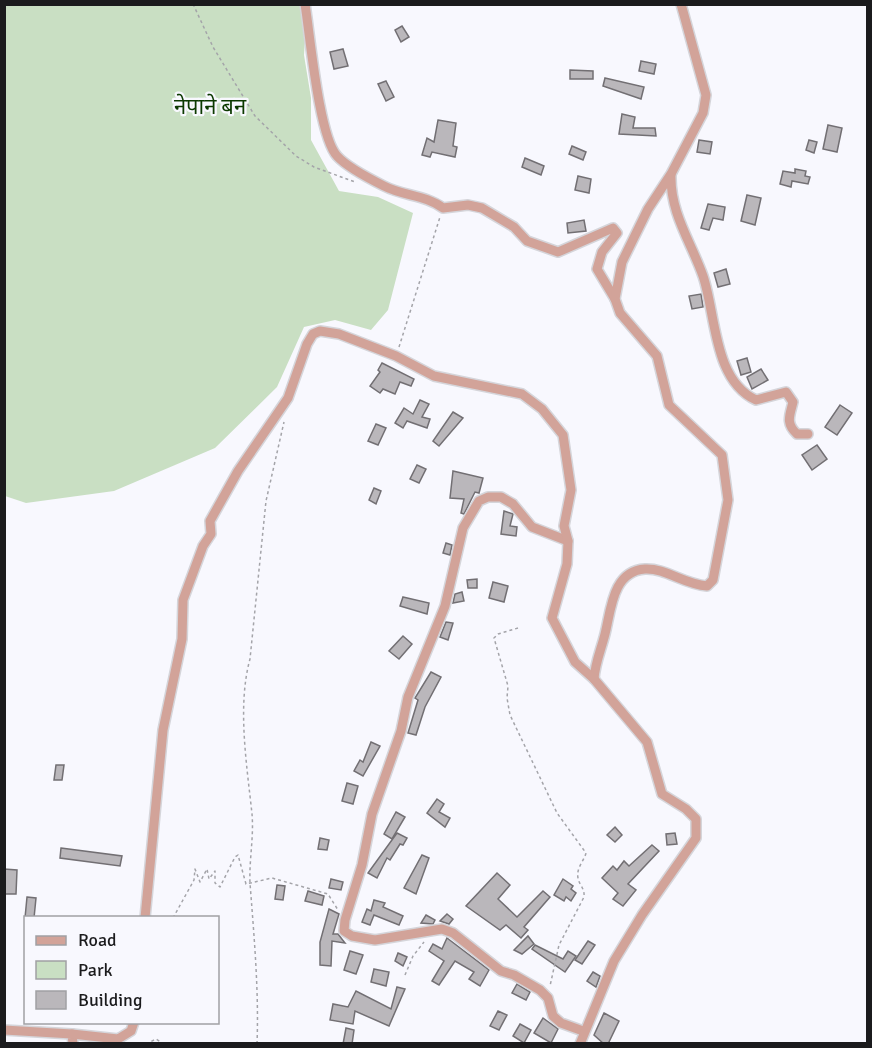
<svg xmlns="http://www.w3.org/2000/svg" width="872" height="1048" font-family="Signika,'Noto Sans Devanagari',sans-serif">
<rect width="100%" height="100%" fill="#f8f8fe"/>
<polygon fill="#c9dfc3" points="5,5 307,5 304,55 311,98 311,140 339,191 378,197 413,213 388,310 371,330 335,320 304,327 277,387 215,448 114,491 26,503 5,496"/>
<g fill="#bab7bb" stroke="#726f73" stroke-width="1.5">
<polygon points="402,26 409,37 401,42 395,30"/>
<polygon points="343,49 348,66 334,69 330,52"/>
<polygon points="641,61 656,64 654,74 639,71"/>
<polygon points="570,70 593,71 593,79 570,79"/>
<polygon points="605,78 644,87 641,99 603,86"/>
<polygon points="386,81 394,97 386,101 378,84"/>
<polygon points="622,114 635,117 633,128 655,128 656,136 619,134"/>
<polygon points="438,120 456,123 453,146 457,147 455,157 432,152 430,157 422,155 427,138 434,142"/>
<polygon points="828,125 842,128 837,152 823,149"/>
<polygon points="699,140 712,142 710,154 697,152"/>
<polygon points="809,140 817,142 814,153 806,150"/>
<polygon points="572,146 586,152 583,160 569,154"/>
<polygon points="525,158 544,166 541,175 522,167"/>
<polygon points="795,169 806,171 805,176 810,177 808,184 792,181 791,187 780,184 783,171 795,173"/>
<polygon points="578,176 591,179 589,193 575,190"/>
<polygon points="747,195 761,198 755,225 741,221"/>
<polygon points="708,204 725,207 723,220 713,218 709,230 701,228"/>
<polygon points="584,220 586,231 568,233 567,223"/>
<polygon points="726,269 730,284 718,287 714,273"/>
<polygon points="701,294 703,307 692,309 689,296"/>
<polygon points="747,358 751,372 741,375 737,361"/>
<polygon points="382,363 414,379 411,386 400,382 395,394 383,389 380,393 370,386 380,372 378,370"/>
<polygon points="761,369 768,380 752,389 747,377"/>
<polygon points="420,400 429,404 422,417 430,419 427,428 407,421 403,428 395,423 404,408 413,414"/>
<polygon points="840,405 852,413 837,435 825,427"/>
<polygon points="453,412 463,418 439,446 433,441"/>
<polygon points="376,424 386,428 378,445 368,441"/>
<polygon points="817,445 827,459 812,470 802,455"/>
<polygon points="417,465 426,469 419,483 410,479"/>
<polygon points="453,471 483,478 479,493 475,492 464,514 461,513 464,499 450,498"/>
<polygon points="374,488 381,491 376,504 369,500"/>
<polygon points="504,511 513,514 510,526 517,527 516,536 501,534"/>
<polygon points="446,543 452,545 450,555 443,553"/>
<polygon points="477,579 477,588 468,588 467,580"/>
<polygon points="493,582 508,586 504,602 489,598"/>
<polygon points="462,592 464,601 453,603 455,594"/>
<polygon points="403,597 429,603 427,614 400,606"/>
<polygon points="446,622 453,623 448,640 440,637"/>
<polygon points="403,636 412,644 399,659 389,651"/>
<polygon points="431,672 441,677 425,707 416,735 408,733 418,700 415,698"/>
<polygon points="371,742 380,746 363,776 354,771 360,760 363,762"/>
<polygon points="56,765 64,765 62,780 54,780"/>
<polygon points="347,783 358,786 353,804 342,801"/>
<polygon points="437,799 444,804 439,812 450,818 445,827 427,813"/>
<polygon points="396,812 405,817 392,839 384,834"/>
<polygon points="615,827 622,835 615,842 607,835"/>
<polygon points="397,833 407,838 403,845 400,844 390,860 387,858 377,878 368,873"/>
<polygon points="675,833 677,844 667,845 666,834"/>
<polygon points="320,838 329,840 327,850 318,849"/>
<polygon points="652,845 659,851 628,884 636,890 623,906 613,899 618,893 602,878 613,866 617,870 624,861 629,866"/>
<polygon points="61,848 122,856 120,866 60,858"/>
<polygon points="422,855 429,858 416,894 404,888"/>
<polygon points="4,869 17,870 16,894 4,894"/>
<polygon points="497,873 510,885 498,899 517,917 543,891 550,897 524,927 528,930 521,938 506,925 500,930 466,906"/>
<polygon points="331,879 343,882 341,890 329,888"/>
<polygon points="563,879 573,886 571,889 576,893 571,901 566,897 564,901 554,895"/>
<polygon points="277,885 285,886 283,900 275,899"/>
<polygon points="308,891 324,896 322,905 305,901"/>
<polygon points="27,897 36,898 34,918 25,918"/>
<polygon points="374,900 385,903 383,907 403,916 399,925 374,915 370,925 362,922 367,909 371,911"/>
<polygon points="329,909 339,914 333,934 338,934 345,943 332,941 331,966 320,965 320,942"/>
<polygon points="447,914 453,919 449,924 440,921"/>
<polygon points="426,915 435,920 433,924 421,923"/>
<polygon points="528,936 534,944 522,954 514,950"/>
<polygon points="447,938 489,970 480,986 469,979 474,972 455,961 439,985 432,981 444,961 429,951 433,944 442,949"/>
<polygon points="588,941 595,945 582,964 575,960"/>
<polygon points="535,945 563,959 568,951 576,956 565,972 532,949"/>
<polygon points="350,951 363,955 356,974 344,970"/>
<polygon points="398,953 407,957 403,966 395,961"/>
<polygon points="374,969 389,972 386,986 371,982"/>
<polygon points="593,972 600,976 596,987 587,981"/>
<polygon points="517,984 530,992 526,1000 512,993"/>
<polygon points="397,987 405,989 389,1026 355,1011 353,1024 330,1020 333,1004 348,1007 356,991 391,1009"/>
<polygon points="498,1011 507,1015 499,1030 490,1026"/>
<polygon points="604,1013 619,1021 608,1044 604,1044 594,1035"/>
<polygon points="543,1018 558,1029 551,1043 534,1033"/>
<polygon points="520,1024 531,1030 524,1043 513,1036"/>
<polygon points="346,1028 354,1030 352,1044 343,1044"/>
</g>
<g fill="none" stroke-linecap="round" stroke-linejoin="round">
<g stroke="#d5d5da" stroke-width="12">
<g id="street">
<path d="M305,4C310,35 319,137 337,156C346,166 372,180 384,186C403,196 426,195 443,208L468,205L482,208L514,227L527,241L558,252L613,228L617,233L602,252L597,269L615,299"/>
<path d="M671,175C670,213 691,242 703,276C716,314 713,380 756,400L786,392L793,402C790,415 785,423 797,434H808"/>
<polyline points="568,541 532,527 513,504 501,497 488,497 479,501 463,528 445,606 408,697 401,731 372,814 362,865 345,920 344,931 352,936 375,940 442,929 453,933 501,971 514,975 540,990 548,998 553,1016 561,1023 583,1031"/>
<path d="M594,679C595,663 601,650 605,634C611,611 612,571 645,569C666,568 683,584 707,586L713,580L728,500L722,455L669,405L657,356L620,313L615,299L622,262L648,209L671,174L703,113L706,95L681,4"/>
<polyline points="145,918 163,730 182,639 183,600 203,546 211,534 210,521 238,471 288,398 307,344 313,334 320,331 339,334 396,356 434,376 522,394 542,409 563,435 571,490 564,526 568,541 567,564 552,618 575,662 594,679 647,742 662,794 686,809 696,819 696,838 642,915 614,961 580,1044"/>
<polyline points="4,1030 72,1034 73,1044"/>
<polyline points="72,1034 118,1039 131,1031 134,1022"/>
</g>
</g>
<g stroke="#a4a4a9" stroke-width="1.5" stroke-dasharray="3 3" stroke-linecap="butt">
<polyline points="193,4 213,47 255,116 296,156 314,167 355,182"/>
<polyline points="399,347 440,217"/>
<path d="M518,628L498,634L494,638L508,686L507,698L510,715L557,813L586,853C584,861 576,868 578,878C579,885 585,888 584,897L559,945L550,986"/>
<polyline points="173,918 194,880 195,869 200,882 207,869 209,879 215,871 215,883 220,887 235,857 238,855 246,884 272,878 328,894 338,910"/>
<polyline points="4,919 5,919"/>
<polyline points="405,975 413,956 424,942"/>
<polyline points="146,1044 156,1039 164,1044"/>
<path d="M257,1044C259,990 254,936 250,883C249,860 254,837 252,814C247,766 237,706 250,659L266,501L284,422"/>
</g>
<use href="#street" stroke="#d2a399" stroke-width="9"/>
</g>
<g text-anchor="middle" dominant-baseline="central" stroke-width="4.5" stroke-linejoin="round" paint-order="stroke">
<g font-size="22" fill="#0c3a00" stroke="#f8f8fe">
<text x="210" y="106">नेपाने बन</text>
</g>
</g>
<rect width="872" height="1048" fill="none" stroke="#1b1b1d" stroke-width="12"/>
<rect x="24" y="916" width="195" height="108" fill="#f8f8fe" stroke="#a0a0a4" stroke-width="1.5"/>
<rect x="36" y="936" width="30" height="9" fill="#d2a399" stroke="#a0a0a4" stroke-width="1.5"/>
<text x="78" y="946" font-size="18" fill="#1b1b1d">Road</text>
<rect x="36" y="961" width="30" height="18" fill="#c9dfc3" stroke="#a0a0a4" stroke-width="1.5"/>
<text x="78" y="976" font-size="18" fill="#1b1b1d">Park</text>
<rect x="36" y="991" width="30" height="18" fill="#bab7bb" stroke="#a0a0a4" stroke-width="1.5"/>
<text x="78" y="1006" font-size="18" fill="#1b1b1d">Building</text>
</svg>
